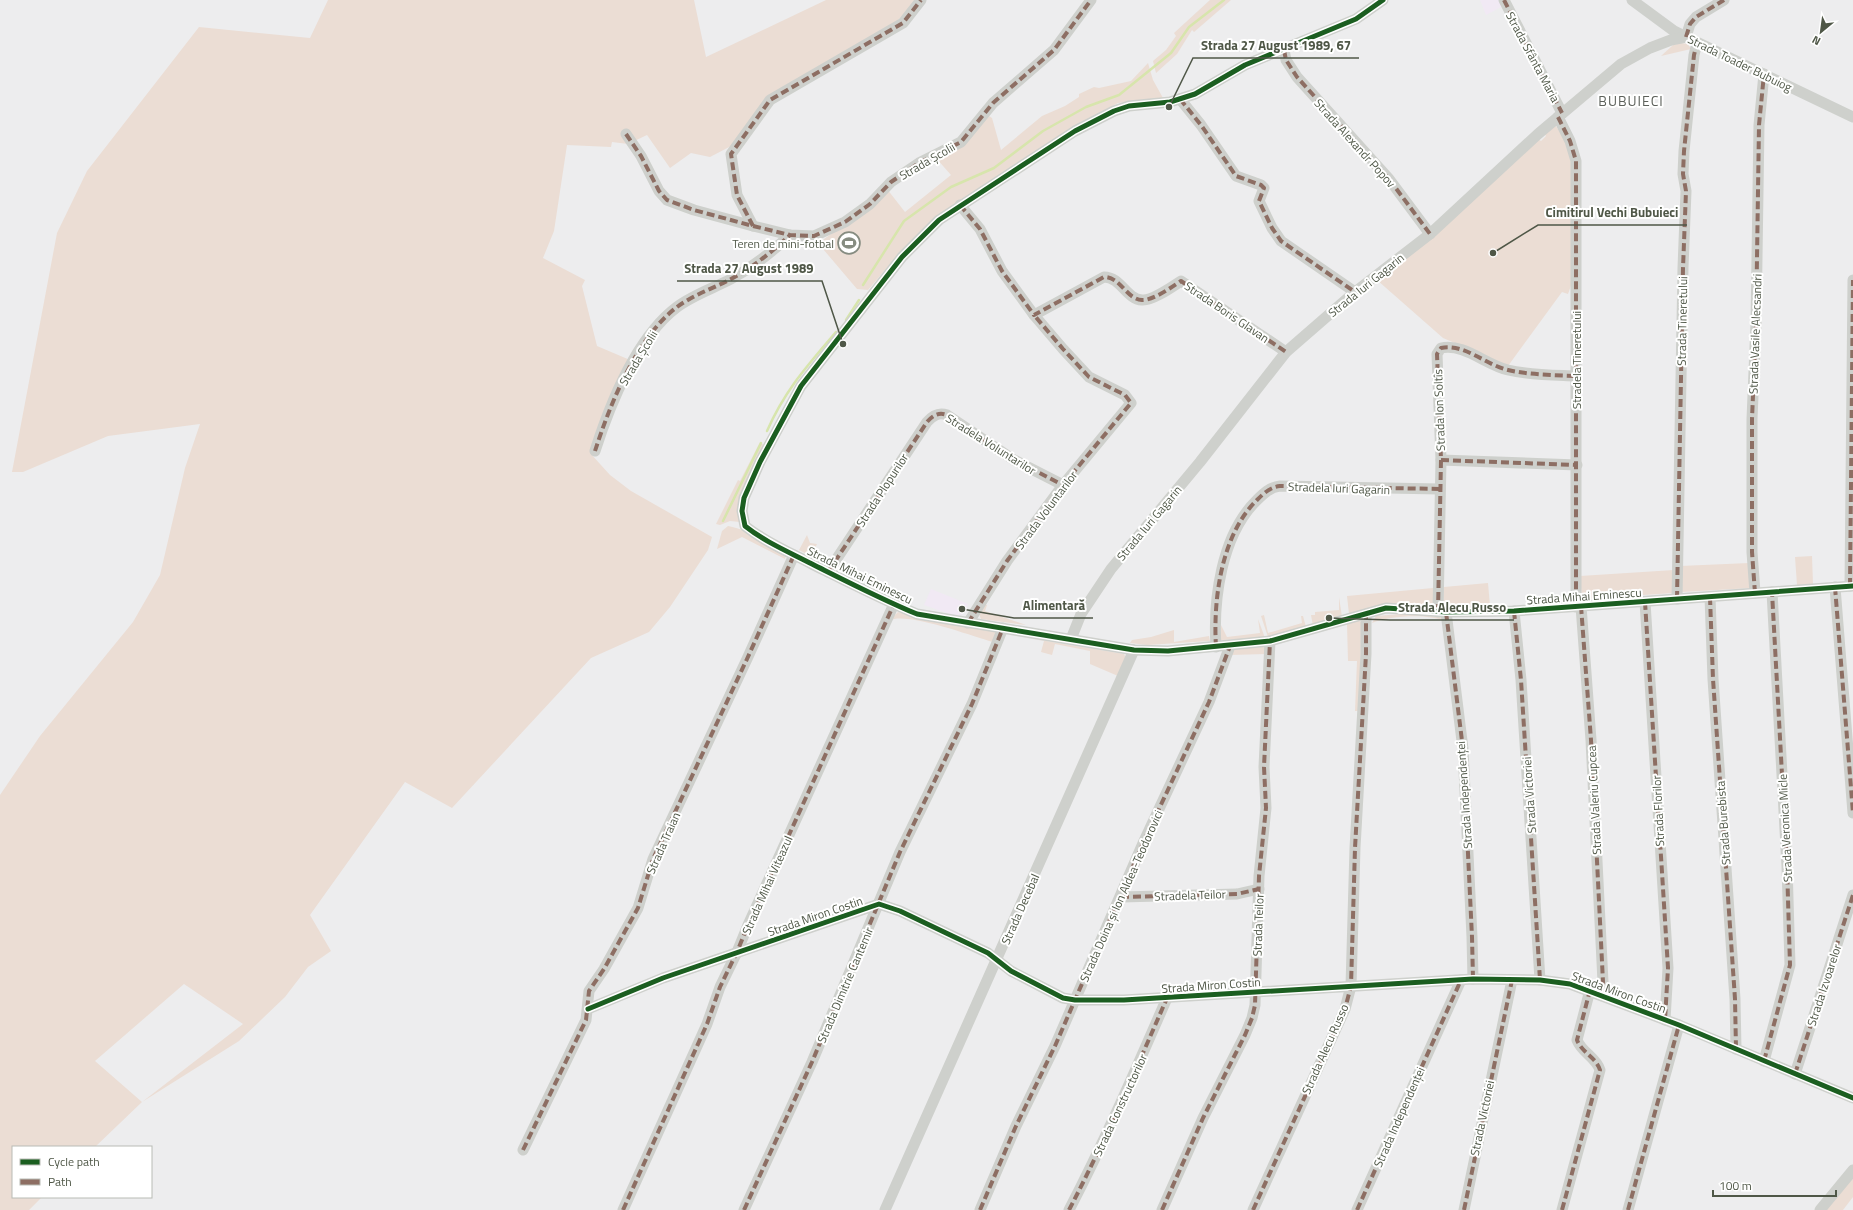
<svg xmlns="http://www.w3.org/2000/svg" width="1853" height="1210" font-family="'Titillium Web',sans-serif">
<rect width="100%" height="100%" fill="#ededee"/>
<g fill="#f1e9f4">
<polygon points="1480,0 1501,0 1503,6 1486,15"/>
<polygon points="931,589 968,604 963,614 955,616 924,605"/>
</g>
<g fill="#ebddd4" fill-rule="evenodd">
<path d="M328,0H694L706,57L826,0H918L895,23L769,96L735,144L710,157L691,153L670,168L647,135L628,144L612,142L611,147L567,145L554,231L543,258L585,280L582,286L597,346L630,360L591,454L610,475L631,491L712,537L708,550L670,607L649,632L591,658L452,808L405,782L310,915L331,951L308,967L285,997L239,1041L142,1102L95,1147H13V1197H42L29,1210H0V795L40,736L133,622L160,575L185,468L200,424L108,436L23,472H12L57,233L87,171L199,27L310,38ZM184,984L243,1024L142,1102L95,1061Z"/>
<polygon points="1210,0 1231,0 1194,32 1192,30 1177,54 1156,73 1153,61 1166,50 1176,36 1174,33"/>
<polygon points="1681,43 1688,44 1691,49 1661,56 1673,45"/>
<polygon points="1148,63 1153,80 1163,98 1118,103 1085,121 902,250 868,290 857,289 823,249 822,243 824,239 872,205 887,189 905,212 951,175 936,158 989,116 992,118 1001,150 1042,116 1065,106 1079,97 1079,94 1094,87 1099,88 1131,81"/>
<polygon points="1555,125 1568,143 1573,158 1574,277 1568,294 1562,292 1508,366 1443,338 1377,280 1538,139 1541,141 1546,136 1544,133"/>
<polygon points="760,442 765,446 740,522 730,521 720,525 716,524 738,480 740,481"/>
<path d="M728,526C748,529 769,545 786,556L785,559L742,537L717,549L722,531Z"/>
<polygon points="807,535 810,543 817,544 813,552 831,560 828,565 799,550"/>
<polygon points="1812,556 1813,584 1797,585 1795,557"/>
<polygon points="1749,563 1751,588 1682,592 1680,566"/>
<polygon points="1674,570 1674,593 1582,599 1580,576"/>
<polygon points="1488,583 1490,606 1443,606 1444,587"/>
<polygon points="1437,584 1433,608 1349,614 1347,596 1433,588"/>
<polygon points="1339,597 1342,617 1313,626 1311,615 1315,615 1315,612 1339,610"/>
<polygon points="984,604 987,605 985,611 1026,625 981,619 979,614"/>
<path d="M898,612L926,620L995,632L996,635L993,642C972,636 908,612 890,620Z"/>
<path d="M1413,613L1440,615L1444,621C1428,613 1388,616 1372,623L1376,616Z"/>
<polygon points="1264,615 1268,633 1302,623 1301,616 1303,616 1306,627 1268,637 1261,616"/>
<polygon points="1258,619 1265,638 1221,640 1221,625 1227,637 1260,633"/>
<polygon points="1358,620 1361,622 1360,711 1355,711 1357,661 1348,661 1347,624"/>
<polygon points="1174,630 1174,642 1209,636 1210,641 1147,645 1130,643 1132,640 1151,637"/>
<polygon points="1010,635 1124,654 1126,658 1118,676 1090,664 1090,651 1055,644 1052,655 1041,652 1044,641"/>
<polygon points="1263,647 1266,648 1266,654 1230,655 1234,649"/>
<polygon points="1853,1175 1853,1197 1843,1210 1825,1210"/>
</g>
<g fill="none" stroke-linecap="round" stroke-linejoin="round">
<g stroke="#d7e5ac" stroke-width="2.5">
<polyline points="863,285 904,221 951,187 994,168 1043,131 1086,107 1119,95 1171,53 1189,27 1224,0"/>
<polyline points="846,320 859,300"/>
<path d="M767,431C785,390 807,366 836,332"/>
<polyline points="723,521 761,443"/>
</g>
<g stroke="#ced0cc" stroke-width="11">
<path d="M1383,0L1356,19L1245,65L1195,94L1170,102L1129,106L1114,111L1075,131L939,220L902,257L801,386L760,462L744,498L742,511L745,526C765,542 789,552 812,564C846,581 881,599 917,614L1134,650L1168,651L1270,641L1386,608L1446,612L1514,611L1853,586"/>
<polyline points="1504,0 1562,113"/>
<polyline points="1632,0 1674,31 1686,37 1853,117"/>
<polyline points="1284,50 1286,60 1297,77 1389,179 1430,234"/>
<polyline points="1180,99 1201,125 1236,176 1261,185 1264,188 1259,201 1272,228 1281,241 1355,292"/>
<polyline points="1558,117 1570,141 1576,161 1576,607"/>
<polyline points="626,134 641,156 659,191 667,200 694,210 753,226 790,235 814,236 845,222 870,204 891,182 919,163 961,142 993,103 1054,50 1091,0"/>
<path d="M960,205L980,229L1002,271L1034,315L1104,277C1121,277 1126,299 1142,300C1152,301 1172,287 1181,281L1286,352"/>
<polyline points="753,226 737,195 731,154 770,100 903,23 921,0"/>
<path d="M595,451C610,404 637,337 677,307C693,295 714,288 731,279C753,267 772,252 790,235"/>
<polyline points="1441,460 1577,465"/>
<path d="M828,572L927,422C933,415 939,412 947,415L1014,460L1063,485"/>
<polyline points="1850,586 1853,280"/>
<polyline points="1835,587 1853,813"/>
<polyline points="1755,593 1752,552 1752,419 1756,324 1759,125 1764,74"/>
<polyline points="1710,597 1713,679 1735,999 1736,1049"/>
<polyline points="1677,599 1683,268 1686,191 1683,174 1684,151 1694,55 1697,43"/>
<polyline points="1645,602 1668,968 1665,1020"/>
<polyline points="1581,606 1591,740 1603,982 1599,994"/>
<polyline points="1514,611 1521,680 1540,980"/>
<path d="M1438,612L1441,460L1437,354L1441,348C1464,343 1486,365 1508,370C1530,375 1553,375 1575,376"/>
<polyline points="1446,612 1463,749 1472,937 1473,979"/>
<polyline points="968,623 1007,561 1063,485 1131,403 1125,395 1089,377 1063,349 1034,315"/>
<polyline points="1071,639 1081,614 1111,569 1200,462 1286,352 1355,292 1430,234 1538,134 1621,64 1650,48 1671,40 1686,37 1690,24 1696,17 1724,0"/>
<path d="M1216,647C1213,600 1221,535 1257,500C1263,494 1270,487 1280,486L1440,489"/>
<polyline points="1121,897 1237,894 1259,889"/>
<polyline points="588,1009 663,978 879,904 900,911 988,953 1011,971 1063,998 1075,1000 1124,1000 1473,979 1540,980 1570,984 1679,1025 1853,1098"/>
<polyline points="1764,1061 1790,965 1787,866 1772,592"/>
<polyline points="1795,1074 1853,895"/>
<polyline points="523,1150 586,1020 589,991 604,969 638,908 653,859 747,659 794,555"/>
<polyline points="623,1210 707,1024 720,987 737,952 748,925 894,604"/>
<polyline points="744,1210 812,1062 900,852 972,704 1003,628"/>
<polyline points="885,1210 1134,650"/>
<polyline points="980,1210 1016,1126 1055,1046 1144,841 1209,702 1230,646"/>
<path d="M1069,1210C1105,1141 1136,1069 1167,998"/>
<polyline points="1162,1210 1203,1118 1245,1035 1252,1018 1255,1005 1259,876 1266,808 1264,767 1270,641"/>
<polyline points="1253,1210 1345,1009 1351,986 1355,848 1366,654 1366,614"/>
<polyline points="1357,1210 1461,980"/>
<polyline points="1464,1210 1512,980"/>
<path d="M1562,1210L1600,1070C1596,1057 1582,1053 1577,1040L1590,990"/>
<polyline points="1628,1210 1679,1025"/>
<polyline points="1820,1210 1853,1170"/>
</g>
<g stroke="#8d6e63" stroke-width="4" stroke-dasharray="8 4" stroke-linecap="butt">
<polyline points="1504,0 1562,113"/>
<polyline points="1686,37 1690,24 1696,17 1724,0"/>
<polyline points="1284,50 1286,60 1297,77 1389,179 1430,234"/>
<polyline points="1180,99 1201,125 1236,176 1261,185 1264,188 1259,201 1272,228 1281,241 1355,292"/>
<polyline points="1558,117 1570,141 1576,161 1576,607"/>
<polyline points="626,134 641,156 659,191 667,200 694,210 753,226 790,235 814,236 845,222 870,204 891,182 919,163 961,142 993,103 1054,50 1091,0"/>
<path d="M960,205L980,229L1002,271L1034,315L1104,277C1121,277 1126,299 1142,300C1152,301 1172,287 1181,281L1286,352"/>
<polyline points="753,226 737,195 731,154 770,100 903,23 921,0"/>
<path d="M595,451C610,404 637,337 677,307C693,295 714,288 731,279C753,267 772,252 790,235"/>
<polyline points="1441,460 1577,465"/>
<path d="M828,572L927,422C933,415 939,412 947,415L1014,460L1063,485"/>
<polyline points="1850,586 1853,280"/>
<polyline points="1835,587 1853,813"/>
<polyline points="1755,593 1752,552 1752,419 1756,324 1759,125 1764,74"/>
<polyline points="1710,597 1713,679 1735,999 1736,1049"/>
<polyline points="1677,599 1683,268 1686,191 1683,174 1684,151 1694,55 1697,43"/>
<polyline points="1645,602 1668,968 1665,1020"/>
<polyline points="1581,606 1591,740 1603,982 1599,994"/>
<polyline points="1514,611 1521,680 1540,980"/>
<path d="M1438,612L1441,460L1437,354L1441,348C1464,343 1486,365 1508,370C1530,375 1553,375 1575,376"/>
<polyline points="1446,612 1463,749 1472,937 1473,979"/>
<polyline points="968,623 1007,561 1063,485 1131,403 1125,395 1089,377 1063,349 1034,315"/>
<path d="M1216,647C1213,600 1221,535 1257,500C1263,494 1270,487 1280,486L1440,489"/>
<polyline points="1121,897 1237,894 1259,889"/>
<polyline points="1764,1061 1790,965 1787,866 1772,592"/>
<polyline points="1795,1074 1853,895"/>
<polyline points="523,1150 586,1020 589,991 604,969 638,908 653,859 747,659 794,555"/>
<polyline points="623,1210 707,1024 720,987 737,952 748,925 894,604"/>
<polyline points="744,1210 812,1062 900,852 972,704 1003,628"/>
<polyline points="980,1210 1016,1126 1055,1046 1144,841 1209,702 1230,646"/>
<path d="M1069,1210C1105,1141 1136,1069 1167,998"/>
<polyline points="1162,1210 1203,1118 1245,1035 1252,1018 1255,1005 1259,876 1266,808 1264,767 1270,641"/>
<polyline points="1253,1210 1345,1009 1351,986 1355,848 1366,654 1366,614"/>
<polyline points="1357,1210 1461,980"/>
<polyline points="1464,1210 1512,980"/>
<path d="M1562,1210L1600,1070C1596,1057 1582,1053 1577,1040L1590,990"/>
<polyline points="1628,1210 1679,1025"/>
</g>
<g stroke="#fff" stroke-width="8">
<g id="cycleway">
<path d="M1383,0L1356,19L1245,65L1195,94L1170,102L1129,106L1114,111L1075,131L939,220L902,257L801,386L760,462L744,498L742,511L745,526C765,542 789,552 812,564C846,581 881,599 917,614L1134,650L1168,651L1270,641L1386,608L1446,612L1514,611L1853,586"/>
<polyline points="588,1009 663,978 879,904 900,911 988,953 1011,971 1063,998 1075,1000 1124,1000 1473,979 1540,980 1570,984 1679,1025 1853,1098"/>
</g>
</g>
<use href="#cycleway" stroke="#1b5e20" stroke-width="5"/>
</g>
<defs>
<g id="stadium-ring" transform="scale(1.15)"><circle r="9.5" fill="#fff" stroke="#868c81" stroke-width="1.5"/><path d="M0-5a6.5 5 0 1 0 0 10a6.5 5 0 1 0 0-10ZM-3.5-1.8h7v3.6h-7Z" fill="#868c81"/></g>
</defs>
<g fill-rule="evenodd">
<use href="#stadium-ring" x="849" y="243"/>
</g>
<g text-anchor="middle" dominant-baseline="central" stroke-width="4" stroke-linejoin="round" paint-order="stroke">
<g font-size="12" fill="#4f5747" stroke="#fff">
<text transform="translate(1533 57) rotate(62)">Strada Sfânta Maria</text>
<text transform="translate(1740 63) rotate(26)">Strada Toader Bubuiog</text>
<text transform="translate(1355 143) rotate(48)">Strada Alexandr Popov</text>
<text transform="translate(927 161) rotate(-30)">Strada Școlii</text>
<text transform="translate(1366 285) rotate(-39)">Strada Iuri Gagarin</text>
<text transform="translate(1227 312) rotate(34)">Strada Boris Glavan</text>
<text transform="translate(1682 321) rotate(-89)">Strada Tineretului</text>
<text transform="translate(1755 334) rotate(-88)">Strada Vasile Alecsandri</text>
<text transform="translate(638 358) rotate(-59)">Strada Școlii</text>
<text transform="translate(1576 360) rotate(-90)">Stradela Tineretului</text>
<text transform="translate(1439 410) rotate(-92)">Strada Ion Soltîs</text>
<text transform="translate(991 444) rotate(32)">Stradela Voluntarilor</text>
<text transform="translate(1339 488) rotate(2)">Stradela Iuri Gagarin</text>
<text transform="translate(882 490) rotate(-57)">Strada Plopurilor</text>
<text transform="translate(1046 510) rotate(-53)">Strada Voluntarilor</text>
<text transform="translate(1149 523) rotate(-50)">Strada Iuri Gagarin</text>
<text transform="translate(860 575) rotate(26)">Strada Mihai Eminescu</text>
<text transform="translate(1584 596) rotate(-4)">Strada Mihai Eminescu</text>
<text transform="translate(1464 795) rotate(-94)">Strada Independenței</text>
<text transform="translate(1529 795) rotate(-94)">Strada Victoriei</text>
<text transform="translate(1594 800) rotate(-93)">Strada Valeriu Cupcea</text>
<text transform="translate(1658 811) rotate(-93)">Strada Florilor</text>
<text transform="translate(1723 823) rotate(-94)">Strada Burebista</text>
<text transform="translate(1785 828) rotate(-93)">Strada Veronica Micle</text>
<text transform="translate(663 843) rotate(-66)">Strada Traian</text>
<text transform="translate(767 885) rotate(-66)">Strada Mihai Viteazul</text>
<text transform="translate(1190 895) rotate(-2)">Stradela Teilor</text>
<text transform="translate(1121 896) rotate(-66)">Strada Doina și Ion Aldea-Teodorovici</text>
<text transform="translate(1020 909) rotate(-66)">Strada Decebal</text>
<text transform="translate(815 916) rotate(-19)">Strada Miron Costin</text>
<text transform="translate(1258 925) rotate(-88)">Strada Teilor</text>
<text transform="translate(845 985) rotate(-67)">Strada Dimitrie Cantemir</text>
<text transform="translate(1211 985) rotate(-4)">Strada Miron Costin</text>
<text transform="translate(1824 985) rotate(-72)">Strada Izvoarelor</text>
<text transform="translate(1619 992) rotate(20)">Strada Miron Costin</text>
<text transform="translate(1325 1049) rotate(-66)">Strada Alecu Russo</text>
<text transform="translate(1120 1105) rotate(-65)">Strada Constructorilor</text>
<text transform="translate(1399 1117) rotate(-66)">Strada Independenței</text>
<text transform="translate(1482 1118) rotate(-78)">Strada Victoriei</text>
</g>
<g font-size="12" fill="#4f5747" stroke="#fff" text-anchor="end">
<text x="834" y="243">Teren de mini-fotbal</text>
</g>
<g font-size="14" letter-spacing="1" fill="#5c605a" stroke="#fff">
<text x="1631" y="100">BUBUIECI</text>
</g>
</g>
<path fill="none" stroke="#4f5747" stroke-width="1.5" d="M1169 107L1193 58H1359M1493 253L1538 225H1687M843 344L822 281H677M962 609L1014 618H1093M1329 618L1390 620H1514"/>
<g fill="#4f5747" stroke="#fff" stroke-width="1.5">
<circle cx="1169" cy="107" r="4"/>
<circle cx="1493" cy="253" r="4"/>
<circle cx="843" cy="344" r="4"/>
<circle cx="962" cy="609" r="4"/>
<circle cx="1329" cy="618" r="4"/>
</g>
<g font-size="13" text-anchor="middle" font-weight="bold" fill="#4f5747" stroke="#fff" stroke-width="4" stroke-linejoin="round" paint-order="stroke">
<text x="1276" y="50">Strada 27 August 1989, 67</text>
<text x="1612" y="217">Cimitirul Vechi Bubuieci</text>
<text x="749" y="273">Strada 27 August 1989</text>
<text x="1054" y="610">Alimentară</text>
<text x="1452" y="612">Strada Alecu Russo</text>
</g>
<rect x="12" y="1146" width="140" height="52" fill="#ffffff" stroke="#b9bcb5"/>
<rect x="20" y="1159" width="20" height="6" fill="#1b5e20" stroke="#b9bcb5"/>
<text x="48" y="1166" font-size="12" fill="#4f5747">Cycle path</text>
<rect x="20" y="1179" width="20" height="6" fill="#8d6e63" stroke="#b9bcb5"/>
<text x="48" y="1186" font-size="12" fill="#4f5747">Path</text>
<g transform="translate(1821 32) rotate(209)" stroke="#ffffff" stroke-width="3" paint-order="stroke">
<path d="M0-3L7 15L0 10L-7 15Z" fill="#4f5747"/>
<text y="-6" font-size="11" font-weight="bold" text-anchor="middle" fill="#4f5747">N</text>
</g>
<path d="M1713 1190v6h123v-6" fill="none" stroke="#4f5747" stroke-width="2"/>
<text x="1719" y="1190" font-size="12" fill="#4f5747" stroke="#ffffff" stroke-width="3" paint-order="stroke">100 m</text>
</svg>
